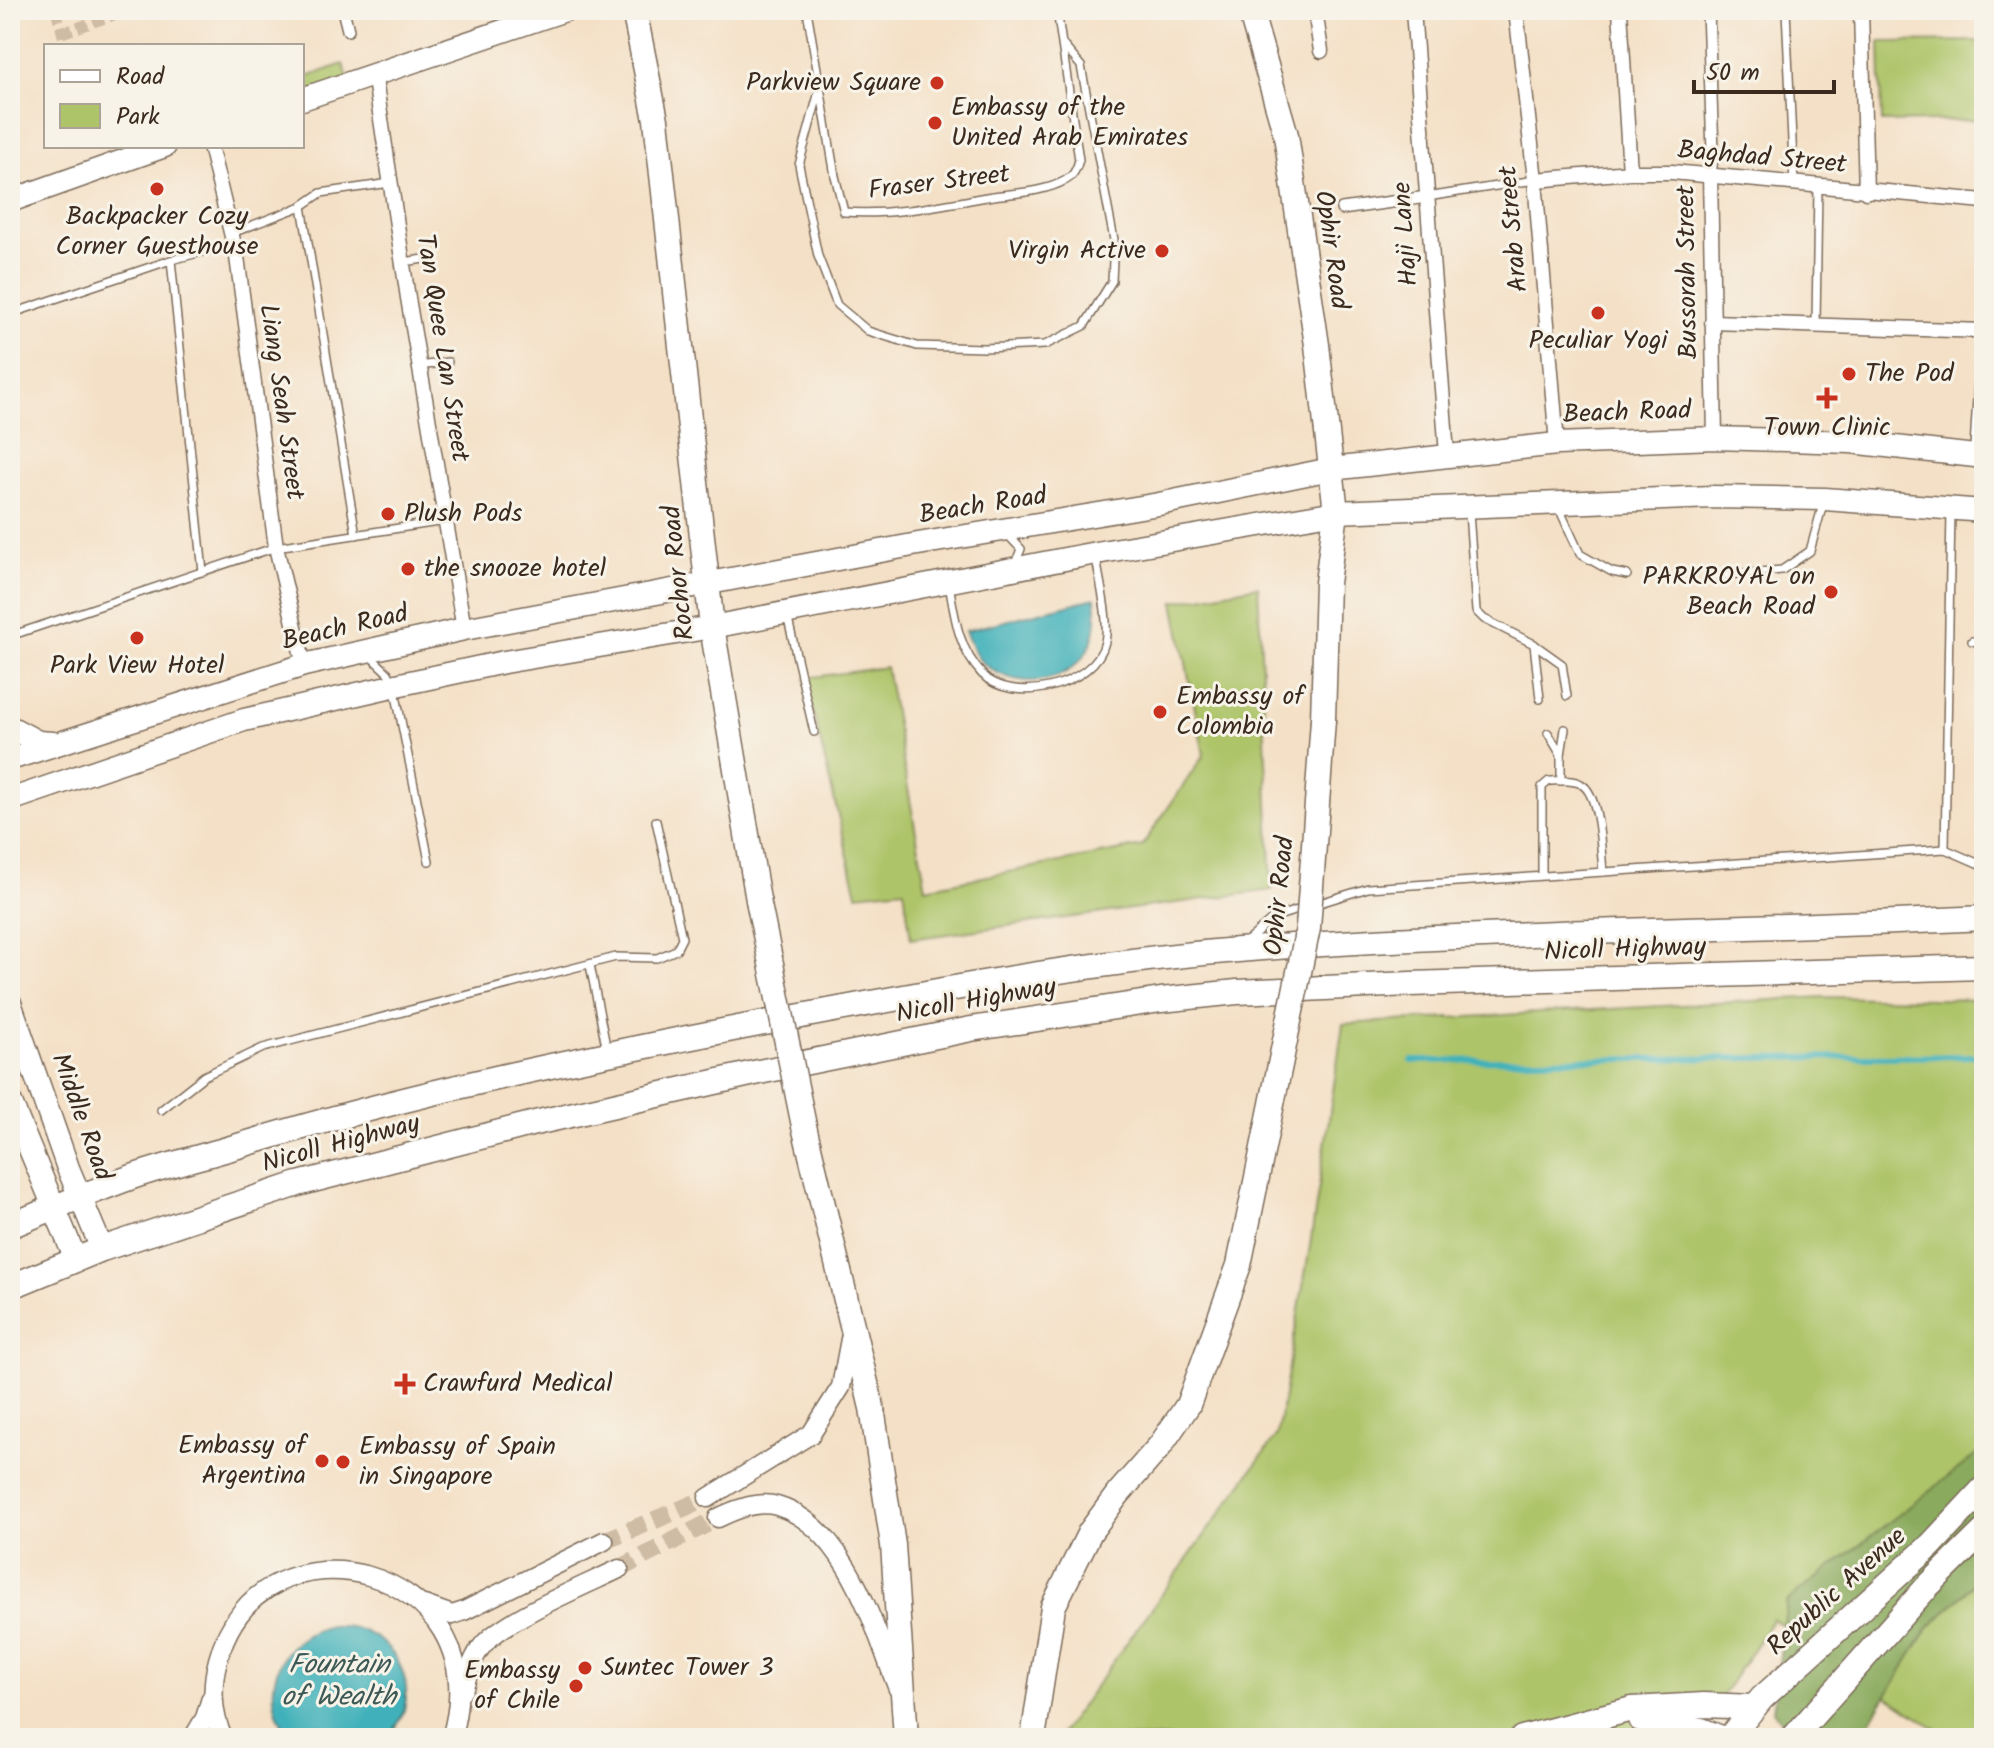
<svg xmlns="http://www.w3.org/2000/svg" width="1994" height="1748" font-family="Kalam,sans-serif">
<rect width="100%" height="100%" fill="#f7f3e8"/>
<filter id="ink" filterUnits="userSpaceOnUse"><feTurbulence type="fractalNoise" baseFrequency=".0125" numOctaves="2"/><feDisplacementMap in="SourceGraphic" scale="16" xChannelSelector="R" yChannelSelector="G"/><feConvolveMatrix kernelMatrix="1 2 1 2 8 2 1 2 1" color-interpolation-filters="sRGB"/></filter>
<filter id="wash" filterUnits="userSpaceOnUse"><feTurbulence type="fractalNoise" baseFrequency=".006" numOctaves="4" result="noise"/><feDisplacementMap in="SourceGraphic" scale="32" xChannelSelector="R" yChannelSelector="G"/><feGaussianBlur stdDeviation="1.8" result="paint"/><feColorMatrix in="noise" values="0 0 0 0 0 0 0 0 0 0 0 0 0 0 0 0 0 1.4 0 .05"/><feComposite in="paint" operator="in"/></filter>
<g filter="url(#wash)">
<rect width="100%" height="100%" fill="#f4e0c6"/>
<g fill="#adc469" stroke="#747744" stroke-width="2">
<polygon points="1982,41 1984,120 1882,122 1880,42"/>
<polygon points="343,64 350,82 302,99 302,79"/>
<polygon points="1258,586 1272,890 911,939 904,889 857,894 805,678 886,667 926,888 1142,846 1204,755 1174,602"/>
<polygon points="1824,997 1984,1000 1984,1738 1950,1738 1773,1619 1694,1738 1058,1738 1277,1435 1310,1246 1343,1024"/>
</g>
<polygon fill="#8aaa5d" stroke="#626a3e" stroke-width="2" points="1984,1449 1984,1574 1929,1627 1860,1738 1793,1738 1773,1711 1787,1601"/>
<g fill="#40b1ba" stroke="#3e6e6c" stroke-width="2">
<path d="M1095,598C1097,614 1097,626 1092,641C1074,688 1011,693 979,659C973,651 969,640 965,631Z"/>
<path d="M331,1626C392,1622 432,1692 387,1738H292C255,1696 277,1636 331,1626Z"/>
</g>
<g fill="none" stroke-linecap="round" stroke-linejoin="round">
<polyline stroke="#40b1ba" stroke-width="6" points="1412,1061 1984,1056"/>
</g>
</g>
<g filter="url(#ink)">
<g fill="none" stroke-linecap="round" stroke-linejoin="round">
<g stroke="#cfbca4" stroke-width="11" stroke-dasharray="11 5.5" stroke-linecap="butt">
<polyline points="56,10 66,46"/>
<polyline points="62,33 128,10"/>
</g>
<g stroke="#cfbca4" stroke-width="18" stroke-dasharray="18 9" stroke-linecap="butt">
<polyline points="604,1541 708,1498"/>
<polyline points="619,1569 718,1518"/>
</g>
<g stroke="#7c6a59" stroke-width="10">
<g id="service">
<path d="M807,10L835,176L844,212C894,216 945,204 993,196C1016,193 1045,192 1066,180C1074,176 1077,168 1079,160L1057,10"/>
<polyline points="1786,10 1794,184"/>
<polyline points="821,84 799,165 818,256 837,305 868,331 917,346 984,348 1045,345 1084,326 1112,281 1114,240 1081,66 1063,45"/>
<polyline points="1427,197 1535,180"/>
<polyline points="302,206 356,535"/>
<polyline points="232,233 302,206 321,193 390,183"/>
<polyline points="171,260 203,572"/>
<polyline points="403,262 432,258"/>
<polyline points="10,314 171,260 233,244"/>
<polyline points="1816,325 1818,186"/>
<polyline points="420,366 448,362"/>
<polyline points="1558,506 1580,554 1612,572 1627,575"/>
<polyline points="1469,512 1476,611 1484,619 1534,644 1562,664 1567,696"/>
<polyline points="1008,535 1021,549 1015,564"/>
<polyline points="1715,576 1782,570 1810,551 1823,504"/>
<path d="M949,584C955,618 958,648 982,674C1012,706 1095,686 1105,642C1110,620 1099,580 1096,557"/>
<polyline points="787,615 814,732"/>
<polyline points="10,636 276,547 445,521"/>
<polyline points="1972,641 1984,644"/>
<polyline points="1534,644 1540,699"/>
<polyline points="370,656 388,673 394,685 429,861"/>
<polyline points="1548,733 1561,755"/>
<polyline points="1561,781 1561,755 1565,729"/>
<polyline points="1945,849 1951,511"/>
<path d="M1542,875V787L1549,781C1559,781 1572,779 1581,784C1600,794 1601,852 1603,872"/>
<polyline points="1245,943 1275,917 1368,888 1945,849 1984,866"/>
<polyline points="590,965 607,1051"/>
<polyline points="161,1110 204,1076 263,1048 616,957 657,958 676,950 682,938 656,821"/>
</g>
</g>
<g stroke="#7c6a59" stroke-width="14">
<g id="pedestrian">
<polyline points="343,10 348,30"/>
<polyline points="1708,10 1713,152 1710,174"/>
<polyline points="1342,209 1427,197"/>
</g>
</g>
<g stroke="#7c6a59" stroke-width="17">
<g id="minor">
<polyline points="1315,10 1321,51"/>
<polyline points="1413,10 1447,454"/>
<polyline points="1516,10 1535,180 1557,444"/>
<polyline points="1620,10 1630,172"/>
<polyline points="1861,10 1866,192"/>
<polyline points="374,73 408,298 464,629"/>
<polyline points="210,146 237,257 276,547 304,665"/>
<polyline points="1710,174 1715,438"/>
<polyline points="1535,180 1630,172 1672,172 1984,201"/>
<polyline points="1712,322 1984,331"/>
<polyline points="1977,456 1984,340"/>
</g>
</g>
<g stroke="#7c6a59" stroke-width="21">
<g id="tertiary">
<polyline points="708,1498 811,1434 841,1387 851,1334"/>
<path d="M718,1518C734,1510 758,1500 777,1506C848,1527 874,1628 898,1689"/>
<polyline points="424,1605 452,1615 464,1611 604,1541"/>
<path d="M463,1690C468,1675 472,1658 483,1645C504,1619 586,1585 619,1569"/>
<polyline points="193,1738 205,1718 211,1698"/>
<path d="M223,1738C212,1714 211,1685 218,1660C258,1505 503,1565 451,1738"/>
</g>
</g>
<g stroke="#7c6a59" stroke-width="25">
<g id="secondary">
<polyline points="302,99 565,10"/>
<polyline points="10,201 165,146"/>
<polyline points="10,727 38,742 53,743"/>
<polyline points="10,759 304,665 464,629 918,544 1159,504 1331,469 1557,444 1715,438 1851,442 1984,457"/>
<polyline points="10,800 244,720 401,684 504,662 712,627 1096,553 1336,512 1713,497 1825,499 1984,511"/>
<polyline points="10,1003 68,1168 102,1249"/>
<polyline points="10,1101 76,1260"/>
</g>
</g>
<g stroke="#7c6a59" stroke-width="27">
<g id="primary">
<polyline points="1729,1738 1762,1698 1930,1546 1984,1488"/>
<polyline points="1793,1738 1926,1588 1984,1531"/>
</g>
</g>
<g stroke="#7c6a59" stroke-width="27">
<g id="trunk">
<polyline points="634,10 656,120 712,627 758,900"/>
<polyline points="1250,10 1286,135 1317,345 1336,512 1327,583 1323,720"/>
<polyline points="804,1126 872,1408 893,1545 906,1738"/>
<path d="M10,1226C50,1209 90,1192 132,1177C170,1164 209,1155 248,1143C416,1092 587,1057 759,1024C918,994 1076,963 1238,950C1486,930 1735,931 1984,918"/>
<polyline points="10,1287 102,1249 298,1184 535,1123 759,1072 971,1029 1161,1000 1237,992 1410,984 1984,967"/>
<polyline points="1640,1719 1701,1730 1721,1738"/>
<polyline points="1033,1738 1053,1607 1090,1532 1118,1494 1160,1446 1188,1405 1239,1265 1255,1187"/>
<polyline points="1522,1738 1632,1709 1704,1705 1754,1707"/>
</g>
</g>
<use href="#service" stroke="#fff" stroke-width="7"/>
<use href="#pedestrian" stroke="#fff" stroke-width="11"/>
<use href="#minor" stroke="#fff" stroke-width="14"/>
<use href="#tertiary" stroke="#fff" stroke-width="18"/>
<use href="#secondary" stroke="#fff" stroke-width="22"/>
<use href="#primary" stroke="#fff" stroke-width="24"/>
<use href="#trunk" stroke="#fff" stroke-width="24"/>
<g stroke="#7c6a59" stroke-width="27" stroke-linecap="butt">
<g id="trunk-bridge">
<polyline points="758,900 804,1126"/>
<polyline points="1255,1187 1308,928 1323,720"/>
</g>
</g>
<use href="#trunk-bridge" stroke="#fff" stroke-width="24"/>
</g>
</g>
<g fill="#c8321e" stroke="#f7f3e8" stroke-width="3">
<circle cx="937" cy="83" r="8"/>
<circle cx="935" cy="123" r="8"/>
<circle cx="157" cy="189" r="8"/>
<circle cx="1162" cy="251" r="8"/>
<circle cx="1598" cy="313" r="8"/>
<circle cx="1849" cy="374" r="8"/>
<path d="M1823 386h8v8h8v8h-8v8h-8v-8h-8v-8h8z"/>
<circle cx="388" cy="514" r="8"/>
<circle cx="408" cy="569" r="8"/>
<circle cx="1831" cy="592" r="8"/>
<circle cx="137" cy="638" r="8"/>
<circle cx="1160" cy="712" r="8"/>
<path d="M401 1372h8v8h8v8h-8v8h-8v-8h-8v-8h8z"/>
<circle cx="322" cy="1461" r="8"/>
<circle cx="343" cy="1462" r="8"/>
<circle cx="585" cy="1668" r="8"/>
<circle cx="576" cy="1686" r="8"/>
</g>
<g text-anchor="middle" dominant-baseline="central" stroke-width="6" stroke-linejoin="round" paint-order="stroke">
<g font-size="26" fill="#3b2a1e" stroke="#f7f3e8" text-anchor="start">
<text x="921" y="83" text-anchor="end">Parkview Square</text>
<text x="951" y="108">Embassy of the<tspan x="951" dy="30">United Arab Emirates</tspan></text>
<text x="157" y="217" text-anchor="middle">Backpacker Cozy<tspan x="157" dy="30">Corner Guesthouse</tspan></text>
<text x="1146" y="251" text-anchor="end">Virgin Active</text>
<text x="1598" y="341" text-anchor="middle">Peculiar Yogi</text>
<text x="1865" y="374">The Pod</text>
<text x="1827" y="428" text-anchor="middle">Town Clinic</text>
<text x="404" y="514">Plush Pods</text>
<text x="424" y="569">the snooze hotel</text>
<text x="1815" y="577" text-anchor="end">PARKROYAL on<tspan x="1815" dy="30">Beach Road</tspan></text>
<text x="137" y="666" text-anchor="middle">Park View Hotel</text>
<text x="1176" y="697">Embassy of<tspan x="1176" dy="30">Colombia</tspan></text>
<text x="423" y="1384">Crawfurd Medical</text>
<text x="306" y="1446" text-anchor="end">Embassy of<tspan x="306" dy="30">Argentina</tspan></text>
<text x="359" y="1447">Embassy of Spain<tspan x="359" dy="30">in Singapore</tspan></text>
<text x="601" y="1668">Suntec Tower 3</text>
<text x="560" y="1671" text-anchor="end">Embassy<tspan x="560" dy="30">of Chile</tspan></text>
</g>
<g font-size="26" fill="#3b2a1e" stroke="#f7f3e8">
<text transform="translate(1762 158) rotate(5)">Baghdad Street</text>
<text transform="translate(939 183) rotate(-7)">Fraser Street</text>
<text transform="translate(1514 229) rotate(-95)">Arab Street</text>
<text transform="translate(1406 234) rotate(-94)">Haji Lane</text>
<text transform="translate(1331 250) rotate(82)">Ophir Road</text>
<text transform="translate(1688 272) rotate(-91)">Bussorah Street</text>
<text transform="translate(442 348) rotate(81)">Tan Quee Lan Street</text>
<text transform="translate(281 402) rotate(82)">Liang Seah Street</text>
<text transform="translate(1627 413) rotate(-2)">Beach Road</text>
<text transform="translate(983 506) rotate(-9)">Beach Road</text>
<text transform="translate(679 573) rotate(-96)">Rochor Road</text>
<text transform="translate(345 628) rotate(-13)">Beach Road</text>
<text transform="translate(1280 896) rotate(-84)">Ophir Road</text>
<text transform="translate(1625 950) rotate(-2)">Nicoll Highway</text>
<text transform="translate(976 1001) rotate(-10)">Nicoll Highway</text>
<text transform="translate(81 1117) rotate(70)">Middle Road</text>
<text transform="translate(341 1144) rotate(-15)">Nicoll Highway</text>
<text transform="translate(1837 1592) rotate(-42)">Republic Avenue</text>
</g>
<g font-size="28" font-style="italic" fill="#3d5955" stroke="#f7f3e8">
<text x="339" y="1665">Fountain<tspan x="339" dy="32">of Wealth</tspan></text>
</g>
</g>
<rect width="1994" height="1748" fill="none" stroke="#f7f3e8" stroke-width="40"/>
<rect x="44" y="44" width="260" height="104" fill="#f7f3e8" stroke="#aca397" stroke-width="2"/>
<rect x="60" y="70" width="40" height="12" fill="#ffffff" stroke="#aca397" stroke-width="2"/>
<text x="116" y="84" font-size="24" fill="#3b2a1e">Road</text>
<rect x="60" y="104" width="40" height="24" fill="#adc469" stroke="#aca397" stroke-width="2"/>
<text x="116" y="124" font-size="24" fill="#3b2a1e">Park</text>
<path d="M1694 80v12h140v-12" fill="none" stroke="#3b2a1e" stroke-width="4"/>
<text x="1706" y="80" font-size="24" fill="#3b2a1e" stroke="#f7f3e8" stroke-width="6" paint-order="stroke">50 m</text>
</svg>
